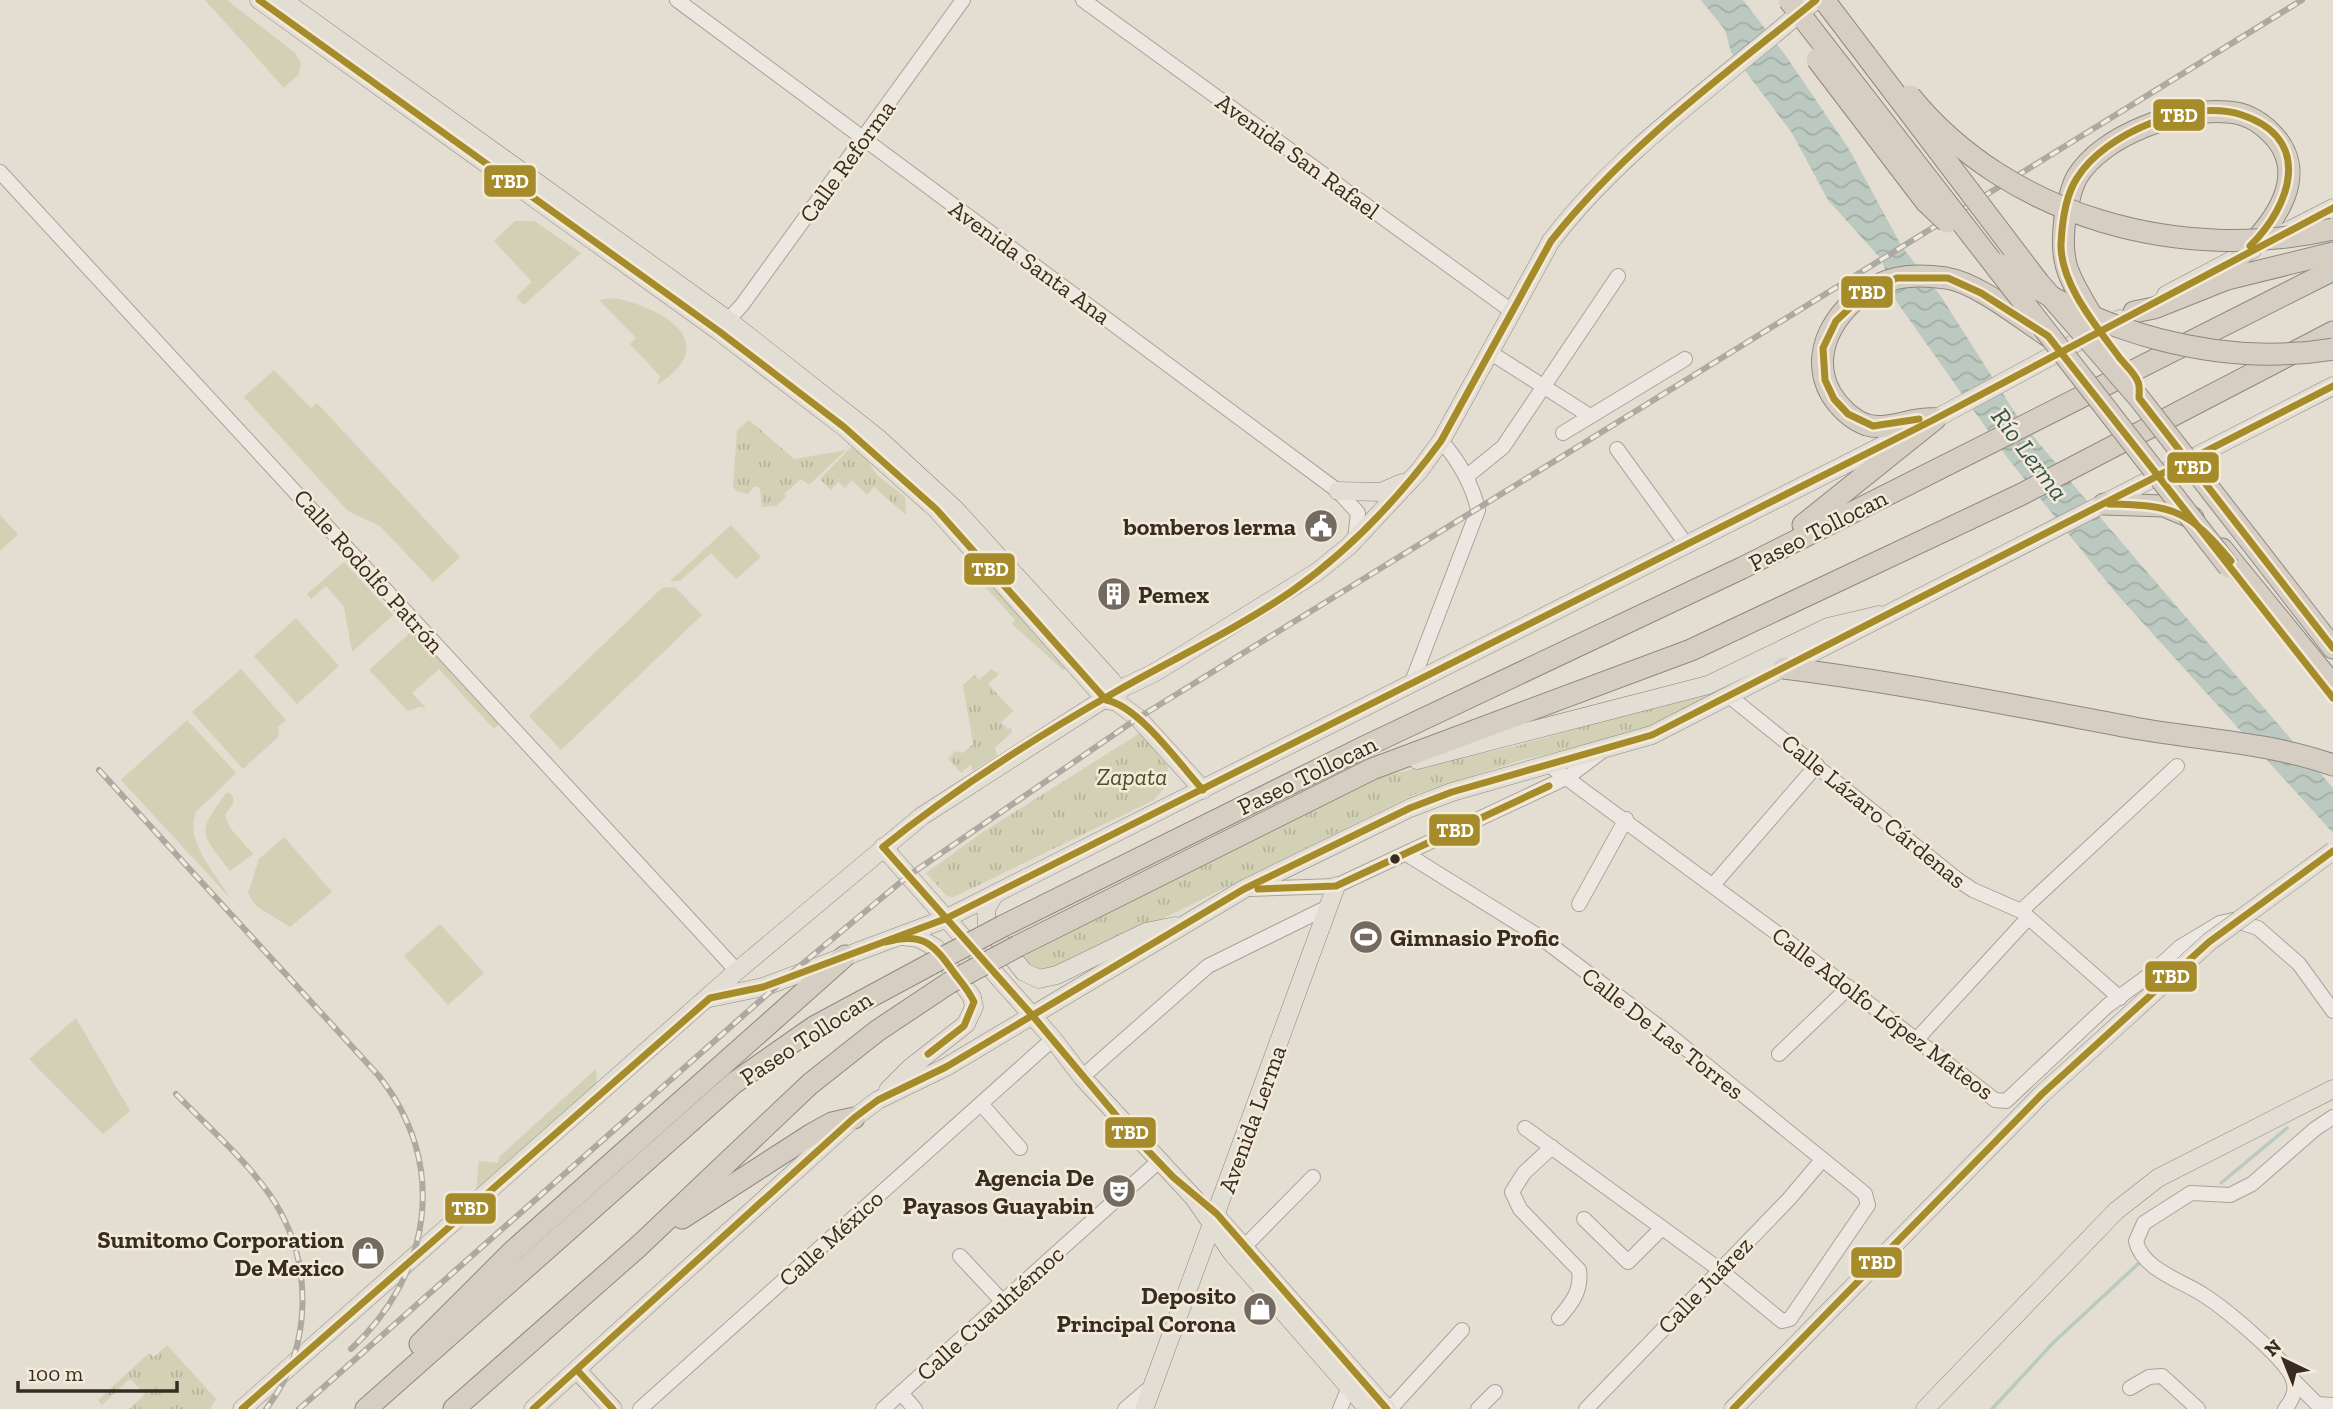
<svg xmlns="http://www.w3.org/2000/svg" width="2333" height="1409" font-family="'Zilla Slab',serif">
<defs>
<pattern id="park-tufts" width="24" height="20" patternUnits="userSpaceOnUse" patternTransform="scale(1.75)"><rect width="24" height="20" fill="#d2d1b5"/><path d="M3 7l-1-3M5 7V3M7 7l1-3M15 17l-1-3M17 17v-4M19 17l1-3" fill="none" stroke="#b5b49b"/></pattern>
<pattern id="water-waves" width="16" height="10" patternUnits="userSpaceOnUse" patternTransform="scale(1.75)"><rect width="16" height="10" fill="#bbc9c0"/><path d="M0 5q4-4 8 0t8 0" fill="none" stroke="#a2ada5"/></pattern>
</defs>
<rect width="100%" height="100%" fill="#e3ddd2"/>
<g fill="url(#park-tufts)">
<polygon points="749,420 794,459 846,450 809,485 801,479 784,494 786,497 776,506 762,507 760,488 754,486 748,494 738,492 733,487 737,430"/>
<polygon points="851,447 863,453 877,475 905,497 906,515 874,487 867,495 852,480 845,488 838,482 831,490 820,479"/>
<polygon points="991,669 999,674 988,684 1013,711 1001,722 1008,729 1011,727 1012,732 995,748 997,756 972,771 971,764 961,773 948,758 956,751 963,753 973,744 963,685 974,675 979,680"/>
<polygon points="1722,691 1641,733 1522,760 1413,795 1053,973 1034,970 1023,957 1374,778 1520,745 1690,696"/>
<polygon points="1140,733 1168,767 1167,785 1154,800 954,897 947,896 926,873 983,832"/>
<polygon points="167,1345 216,1399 210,1409 129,1409 145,1394 130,1379 102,1405 98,1400 149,1353 154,1357"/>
</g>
<g fill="#d2d1b5">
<polygon points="205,0 227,0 295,53 301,63 299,74 284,88"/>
<polygon points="515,221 534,221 581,253 524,305 516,297 532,282 494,241"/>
<path d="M615,298C663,308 724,343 657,385L660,376L630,344L636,338L599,300Z"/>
<polygon points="274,370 311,408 317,403 460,557 433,582 380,526 348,511 244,397"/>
<polygon points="0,515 18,534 0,551"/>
<polygon points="731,525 761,557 736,579 711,553 680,581 670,581"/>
<polygon points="967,559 1000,584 1070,665 1063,670 1012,624 1015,620 964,563"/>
<polygon points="344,562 393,615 352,652 344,607 326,586 311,599 307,594"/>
<polygon points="675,587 702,615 561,750 529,716 662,588"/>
<polygon points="296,618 339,666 297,704 254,656"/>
<polygon points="413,630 499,724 494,729 439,669 412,693 426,708 419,707 408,711 369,670"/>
<polygon points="241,669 286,720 278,727 279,736 243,769 192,712"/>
<path d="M187,720L236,773L196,812C184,842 216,874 231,899L121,780Z"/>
<path d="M227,792L233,796V804L225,815L230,828L253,854L230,871C200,831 196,834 227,792Z"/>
<polygon points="284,837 332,892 290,927 256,906 248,893 259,859"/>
<polygon points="440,924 484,973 448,1005 404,956"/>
<polygon points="76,1018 130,1111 103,1134 29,1059"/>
<polygon points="596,1069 597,1083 476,1193 479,1161 498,1163 499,1157"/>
</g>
<polygon fill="url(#water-waves)" points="1701,0 1743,0 1786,56 1849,149 1902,247 1940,295 2019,419 2105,523 2333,788 2333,833 2115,592 2006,456 1894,298 1882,260 1828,200 1792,133 1731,52 1725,30"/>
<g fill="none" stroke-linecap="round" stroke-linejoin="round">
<g stroke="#bbc9c0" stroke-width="3.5">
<polyline points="2221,1183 2287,1128"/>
<polyline points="1992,1409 2054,1342 2139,1263"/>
</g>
<g stroke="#a9a39a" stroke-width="16">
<g id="minor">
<polyline points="677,0 1338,491 1358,513 1355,539"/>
<polyline points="1083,0 1513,312"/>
<polyline points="0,172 737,971"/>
<polyline points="728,320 742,305 963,0"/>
<polyline points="1491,353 1590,416"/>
<polyline points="1563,433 1685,359"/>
<polyline points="1617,449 1686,544"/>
<polyline points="1466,477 1503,447 1618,276"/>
<path d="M1412,682L1478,510C1473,486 1458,459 1441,441"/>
<polyline points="1729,696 1958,880 1973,890 2021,911 2120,998"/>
<polyline points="1549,765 1782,937 1995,1100 2006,1101 2107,1006 2152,973 2180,947 2220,923 2233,920 2258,928 2299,964 2333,1011"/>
<polyline points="1408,855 1540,937 1658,1026 1853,1184 1865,1194 1868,1205 1790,1319 1782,1321 1720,1270 1525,1128"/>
<polyline points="1713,885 1817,765"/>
<polyline points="1248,889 1336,886 1568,777 1601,752"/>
<polyline points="1579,904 1626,819"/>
<polyline points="2021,911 2177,766"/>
<polyline points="1917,1039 2028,918"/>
<polyline points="1779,1054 1849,987"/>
<polyline points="1082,1077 1208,966 1328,907"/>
<polyline points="982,1105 1020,1148"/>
<path d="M1552,1147L1524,1173L1512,1192L1520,1209L1579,1270C1582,1290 1572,1303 1559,1318"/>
<polyline points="1584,1219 1628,1262 1662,1228"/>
<polyline points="1245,1246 1313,1177"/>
<polyline points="960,1256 1003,1302"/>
<polyline points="2293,1380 2317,1404 2333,1405"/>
<polyline points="2130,1388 2149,1377 2162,1376 2198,1409"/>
<polyline points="901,1393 915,1409"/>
<polyline points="640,1409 1053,1039"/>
<polyline points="883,1409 1159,1161"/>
<polyline points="1125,1409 1153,1385"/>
<polyline points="1340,1409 1349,1387"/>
<polyline points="1390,1409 1462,1330"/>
<polyline points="1478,1409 1495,1392"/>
<polyline points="1586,1409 1789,1199 1822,1160"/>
<path d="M2285,1409C2292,1401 2297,1390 2293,1379C2284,1357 2223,1307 2202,1294C2180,1280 2142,1269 2136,1241L2144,1223L2191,1193L2230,1195L2252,1184L2315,1129L2333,1117"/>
</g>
</g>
<g stroke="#8e8881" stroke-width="19">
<g id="major">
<polyline points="259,0 720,332 844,427 936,509 1089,681 1106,700 1117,702 1138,718 1203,790"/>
<polyline points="283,0 728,320 878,438 955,509 1111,680 1118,690 1117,701"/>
<polyline points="2284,233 2333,208"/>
<polyline points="2166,295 2253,249"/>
<polyline points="1338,491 1381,492 1402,483"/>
<polyline points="1417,760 1708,685 1828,627 1879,615"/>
<polyline points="883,847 1053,1039 1082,1077 1194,1198 1232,1253 1368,1409"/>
<polyline points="994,895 986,909 987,925 1024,972 1039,979 1057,975 1146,932 1175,926"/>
<polyline points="710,998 763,987 945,919 1935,419 2120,319"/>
<polyline points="888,1090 910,1068 966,1024 974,1007 972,997 936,948 918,938 901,936"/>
<polyline points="1211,1210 1387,1409"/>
<polyline points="577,1370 613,1409"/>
<path d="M242,1409L737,971L922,816L1118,690L1154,673L1317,572L1349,546L1419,471L1441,441L1551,241C1617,154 1707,92 1790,21"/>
<polyline points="533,1409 854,1118 878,1100 946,1067 1244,889 1410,808 1452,792 1652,735 2333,386"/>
<polyline points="1144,1409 1336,886"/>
<polyline points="1733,1409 2042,1094 2127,1017"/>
<polyline points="1925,1409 2116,1211 2158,1178 2333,1089"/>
</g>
</g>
<g stroke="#8e8881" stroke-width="23">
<g id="highway">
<path d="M2065,218C2068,205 2070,189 2077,177C2102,135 2180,107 2228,112C2244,113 2259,121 2270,132C2313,173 2274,224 2241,255"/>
<polyline points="2134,312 2154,308 2227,279 2333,253"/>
<path d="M1935,419C1912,417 1889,431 1867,425C1852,420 1839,407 1831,394C1803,345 1849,289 1898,278C1913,275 1931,276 1946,278C1978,283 2020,318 2048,336"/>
<polyline points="2104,504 2164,506 2193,518"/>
<polyline points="1803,525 1935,419"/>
<polyline points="2251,542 2333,648"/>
<polyline points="2222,549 2333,685"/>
<path d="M1784,668C1903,683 2022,707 2140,729C2205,740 2271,743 2333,765"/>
<polyline points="1003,926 1364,747 1742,568 2333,270"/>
<polyline points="1018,946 1372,769 1691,650 2020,495 2333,332"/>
<polyline points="682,1218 812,1134 832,1123 854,1118"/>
<polyline points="420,1344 513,1251 845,956"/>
<polyline points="366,1409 734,1083 814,1027 931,964"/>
<polyline points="454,1409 639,1246 810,1084 877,1031 949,983"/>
</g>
</g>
<use href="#minor" stroke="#ece8e1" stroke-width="14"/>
<use href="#major" stroke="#e3ded4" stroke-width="18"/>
<use href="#highway" stroke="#d6cec2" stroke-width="21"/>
<g stroke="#aca8a2" stroke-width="6">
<g id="rail">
<path d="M99,770L378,1075C450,1164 431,1275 351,1349"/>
<path d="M176,1094C207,1126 244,1158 270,1195C314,1259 314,1347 266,1409"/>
<polyline points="299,1409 789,975 908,876 1138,718 2302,0"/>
</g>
</g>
<use href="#rail" stroke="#f3ead9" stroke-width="3.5" stroke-dasharray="10" stroke-linecap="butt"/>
<g stroke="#8e8881" stroke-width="19" stroke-linecap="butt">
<g id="major-bridge">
<polyline points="1790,21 1816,0"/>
<polyline points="2127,1017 2209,942 2333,851"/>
</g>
</g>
<g stroke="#8e8881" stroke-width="23" stroke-linecap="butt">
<g id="highway-bridge">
<polyline points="1789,0 2229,567"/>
<polyline points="1824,0 2039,283 2139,398 2251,542"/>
<polyline points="1817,59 1926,202 1947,222"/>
<path d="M1910,96C2009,218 2183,264 2333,229"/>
<path d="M2065,218C2059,265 2069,277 2092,316"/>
<path d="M1999,264C2094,332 2217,368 2333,349"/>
<polyline points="931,964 1003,926"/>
<polyline points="949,983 1018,946"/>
</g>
</g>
<use href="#major-bridge" stroke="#e3ded4" stroke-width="18"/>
<use href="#highway-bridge" stroke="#d6cec2" stroke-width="21"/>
<g stroke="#f3ead9" stroke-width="12">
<g id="bus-1">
<path d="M259,0L720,332L844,427L936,509L1106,700C1139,706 1180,765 1203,790"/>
<path d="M2250,246C2291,206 2314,139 2242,115C2190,98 2105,133 2077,178C2065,196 2062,223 2061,244C2060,284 2097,327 2119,357C2124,364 2135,373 2138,382C2140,386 2139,394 2139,398L2333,648"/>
<polyline points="1919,419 1873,426 1848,414 1834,399 1825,380 1823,348 1836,321 1868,291 1897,278 1948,278 1981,293 2048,336 2333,698"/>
<path d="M2109,504C2175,505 2189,511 2231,561"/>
<path d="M883,847C955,789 1036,737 1117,691C1175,658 1237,629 1292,591C1350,550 1399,498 1441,441L1551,241C1625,147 1724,75 1816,0"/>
<polyline points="883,847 1032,1015 1130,1132 1173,1177 1217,1214 1387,1409"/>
<polyline points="1258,889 1336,886 1549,786"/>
<path d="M886,942C924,931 934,945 955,974C962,983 969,991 974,1002L964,1026L928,1054"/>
<polyline points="577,1370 613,1409"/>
<polyline points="242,1409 710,998 763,987 945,919 1935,419 2333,208"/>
<polyline points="533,1409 854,1118 878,1100 946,1067 1244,889 1410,808 1452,792 1652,735 2333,386"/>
<polyline points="1733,1409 2042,1094 2209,942 2333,851"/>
</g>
</g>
<use href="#bus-1" stroke="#a58b29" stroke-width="7"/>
</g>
<defs>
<g id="civic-disc" transform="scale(1.75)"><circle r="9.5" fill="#746a60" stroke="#f3ead9"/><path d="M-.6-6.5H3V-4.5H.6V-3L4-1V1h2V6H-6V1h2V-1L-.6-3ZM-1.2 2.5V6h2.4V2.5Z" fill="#fff"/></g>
<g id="building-disc" transform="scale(1.75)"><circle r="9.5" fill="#746a60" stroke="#f3ead9"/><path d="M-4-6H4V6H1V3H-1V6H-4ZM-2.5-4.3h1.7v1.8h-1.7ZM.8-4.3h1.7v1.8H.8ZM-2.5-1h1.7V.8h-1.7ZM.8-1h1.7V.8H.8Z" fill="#fff"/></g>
<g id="stadium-disc" transform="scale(1.75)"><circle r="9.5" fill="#746a60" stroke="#f3ead9"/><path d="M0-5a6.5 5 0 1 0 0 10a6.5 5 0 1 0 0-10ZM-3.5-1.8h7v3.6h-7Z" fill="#fff"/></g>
<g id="theatre-disc" transform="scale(1.75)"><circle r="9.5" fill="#746a60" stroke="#f3ead9"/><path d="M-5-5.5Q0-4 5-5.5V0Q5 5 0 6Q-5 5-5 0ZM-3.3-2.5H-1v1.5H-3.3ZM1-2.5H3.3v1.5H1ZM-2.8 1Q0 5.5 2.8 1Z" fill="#fff"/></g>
<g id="shop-disc" transform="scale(1.75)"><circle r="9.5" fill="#746a60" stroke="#f3ead9"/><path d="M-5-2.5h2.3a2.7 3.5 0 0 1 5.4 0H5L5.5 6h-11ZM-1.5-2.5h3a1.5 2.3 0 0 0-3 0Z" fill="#fff"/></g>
</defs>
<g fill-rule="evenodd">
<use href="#civic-disc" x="1321" y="526"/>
<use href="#building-disc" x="1114" y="594"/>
<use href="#stadium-disc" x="1366" y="937"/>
<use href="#theatre-disc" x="1119" y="1191"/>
<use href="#shop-disc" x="368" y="1253"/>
<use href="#shop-disc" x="1260" y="1309"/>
</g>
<circle fill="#382c22" stroke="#f3ead9" stroke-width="2.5" cx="1395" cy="859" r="6"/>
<g text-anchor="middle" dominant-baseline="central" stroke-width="5" stroke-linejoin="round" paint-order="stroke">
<g font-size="24" fill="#382c22" stroke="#f3ead9">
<text transform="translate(1298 156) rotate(36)">Avenida San Rafael</text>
<text transform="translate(847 161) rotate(-54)">Calle Reforma</text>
<text transform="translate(1030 262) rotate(36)">Avenida Santa Ana</text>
<text transform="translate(1818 530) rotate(-27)">Paseo Tollocan</text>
<text transform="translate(369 571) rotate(48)">Calle Rodolfo Patrón</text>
<text transform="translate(1307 775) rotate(-26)">Paseo Tollocan</text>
<text transform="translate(1874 811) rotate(39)">Calle Lázaro Cárdenas</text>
<text transform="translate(1883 1013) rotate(37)">Calle Adolfo López Mateos</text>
<text transform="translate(1663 1033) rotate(38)">Calle De Las Torres</text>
<text transform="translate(806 1038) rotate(-33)">Paseo Tollocan</text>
<text transform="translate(1252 1119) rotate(-70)">Avenida Lerma</text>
<text transform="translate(831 1238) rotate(-42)">Calle México</text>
<text transform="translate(1705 1285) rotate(-46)">Calle Juárez</text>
<text transform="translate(990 1313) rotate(-42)">Calle Cuauhtémoc</text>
</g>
<g font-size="24" font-weight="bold" fill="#382c22" stroke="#f3ead9" text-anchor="end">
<text x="1296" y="526">bomberos lerma</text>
<text x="1138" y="594" text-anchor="start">Pemex</text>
<text x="1390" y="937" text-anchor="start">Gimnasio Profic</text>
<text x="1094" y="1177">Agencia De<tspan x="1094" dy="28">Payasos Guayabin</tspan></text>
<text x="344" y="1239">Sumitomo Corporation<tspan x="344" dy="28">De Mexico</tspan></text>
<text x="1236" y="1295">Deposito<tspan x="1236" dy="28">Principal Corona</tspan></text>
</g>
<g font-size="24" font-style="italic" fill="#4a522a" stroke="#f3ead9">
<text x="1132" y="776">Zapata</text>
</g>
<g font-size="26" font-style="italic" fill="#335652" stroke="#f3ead9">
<text transform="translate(2030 454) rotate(53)">Río Lerma</text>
</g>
</g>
<g stroke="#f3ead9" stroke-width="2.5">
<rect x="2152" y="98" width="54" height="34" rx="7" fill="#a58b29"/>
<rect x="483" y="164" width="54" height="34" rx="7" fill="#a58b29"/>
<rect x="1840" y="275" width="54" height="34" rx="7" fill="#a58b29"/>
<rect x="2166" y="451" width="54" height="33" rx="7" fill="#a58b29"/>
<rect x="963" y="552" width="53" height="34" rx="7" fill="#a58b29"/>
<rect x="1428" y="813" width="53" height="34" rx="7" fill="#a58b29"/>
<rect x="2144" y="960" width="54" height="33" rx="7" fill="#a58b29"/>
<rect x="1104" y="1116" width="53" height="33" rx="7" fill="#a58b29"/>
<rect x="444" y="1192" width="53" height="33" rx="7" fill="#a58b29"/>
<rect x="1850" y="1246" width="53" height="33" rx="7" fill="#a58b29"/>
</g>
<g font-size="19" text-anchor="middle" font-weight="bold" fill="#fff">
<text x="2179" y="122">TBD</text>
<text x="510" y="188">TBD</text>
<text x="1867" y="299">TBD</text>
<text x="2193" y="474">TBD</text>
<text x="990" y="576">TBD</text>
<text x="1455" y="837">TBD</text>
<text x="2171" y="983">TBD</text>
<text x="1130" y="1139">TBD</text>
<text x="470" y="1215">TBD</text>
<text x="1877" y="1269">TBD</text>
</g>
<g transform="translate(2284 1360) rotate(317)" stroke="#f3ead9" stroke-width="5" paint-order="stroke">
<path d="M0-5L12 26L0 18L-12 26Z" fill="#382c22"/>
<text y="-10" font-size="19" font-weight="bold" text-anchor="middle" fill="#382c22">N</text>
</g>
<path d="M18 1381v10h159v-10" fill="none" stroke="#382c22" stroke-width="3.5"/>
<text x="28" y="1381" font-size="21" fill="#382c22" stroke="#f3ead9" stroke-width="5" paint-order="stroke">100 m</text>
</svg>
